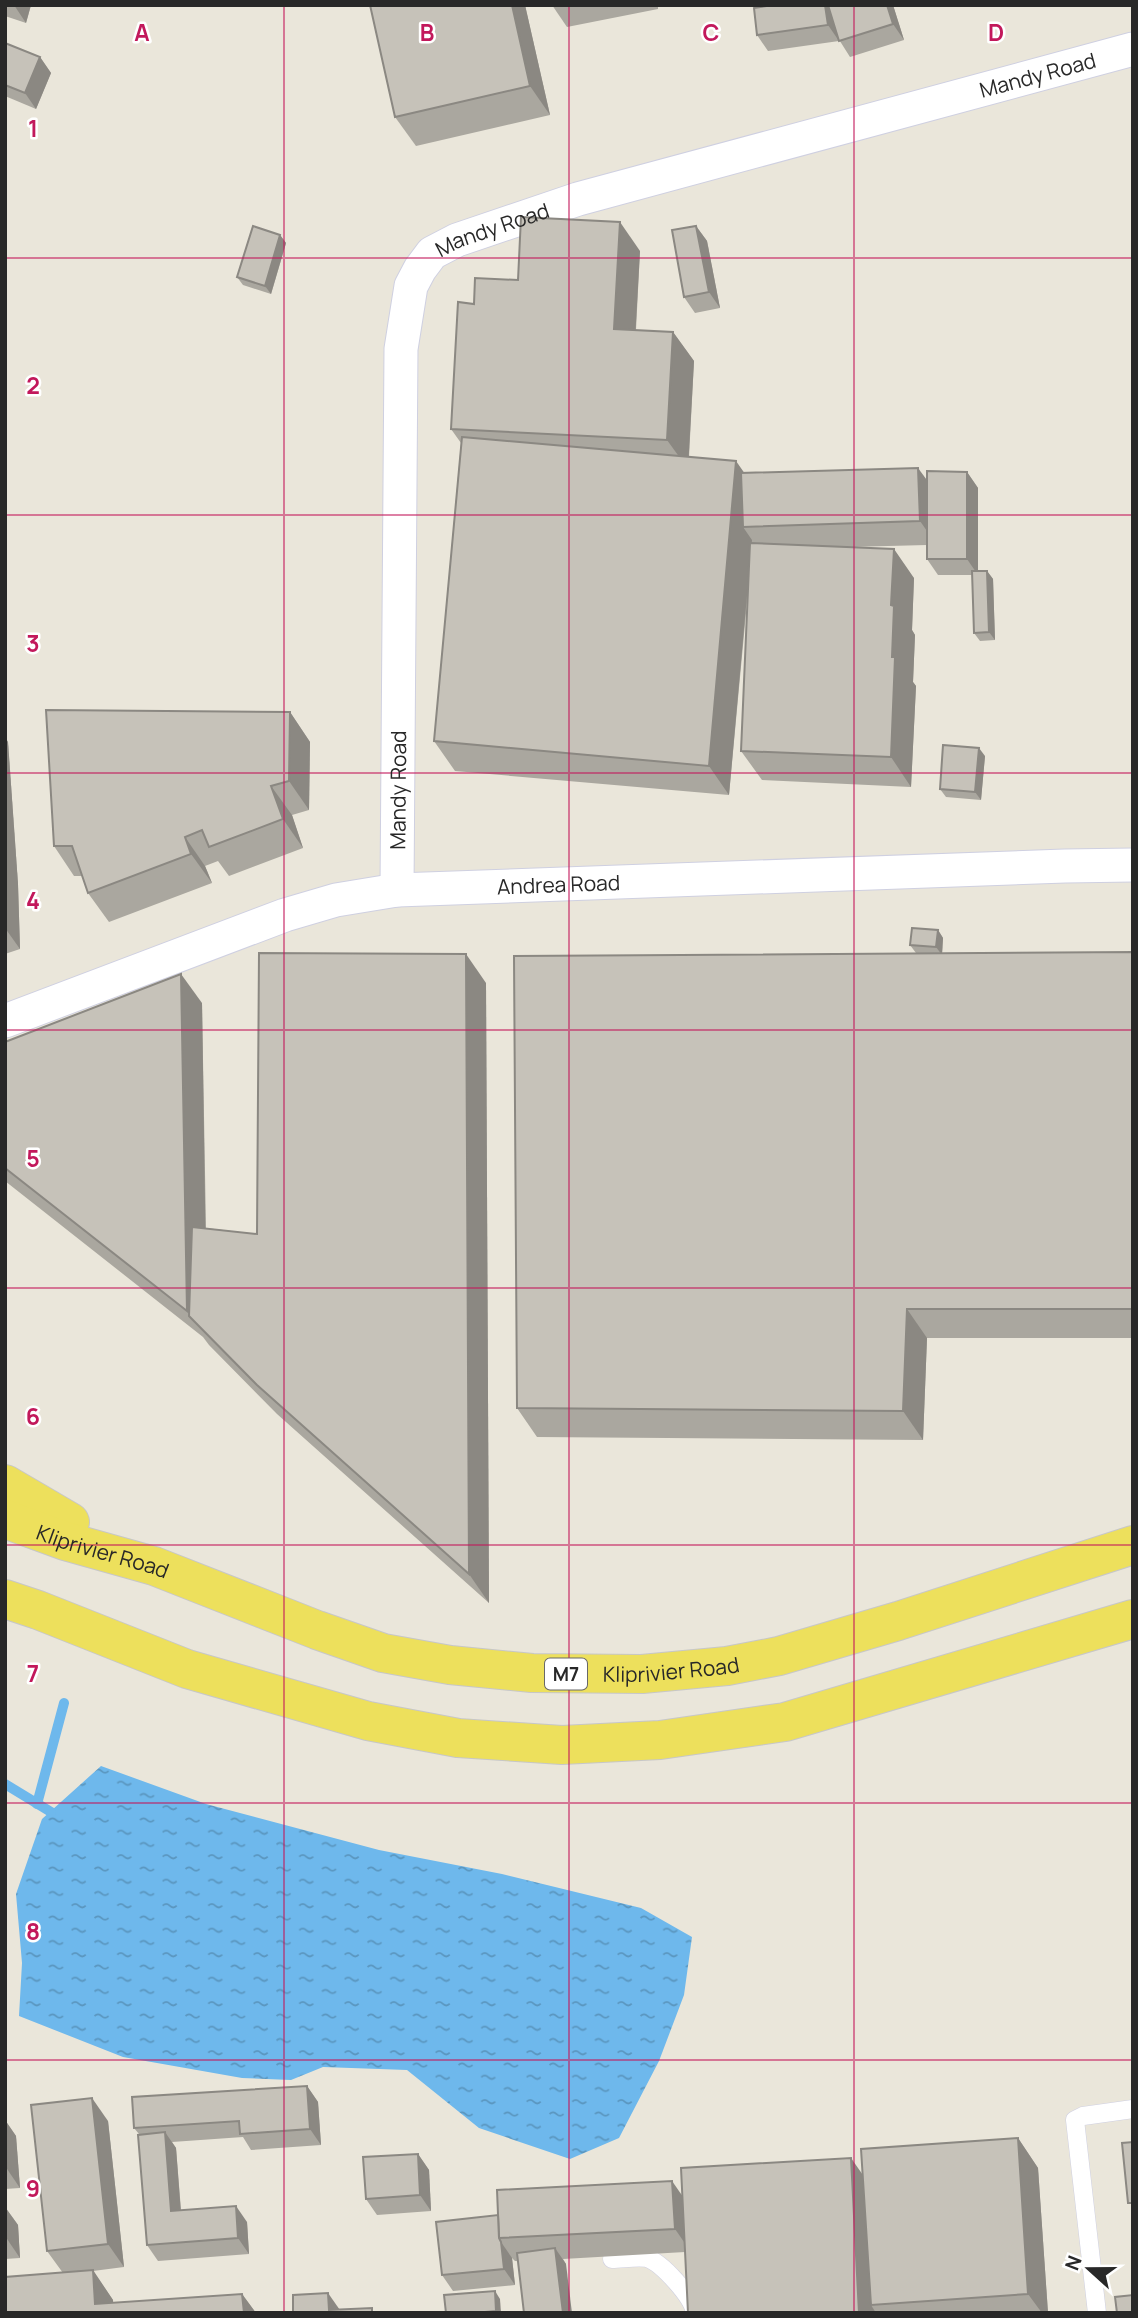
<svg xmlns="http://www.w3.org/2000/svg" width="1138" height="2318" font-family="Manrope,sans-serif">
<defs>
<pattern id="water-ripples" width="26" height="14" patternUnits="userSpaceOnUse" patternTransform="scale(1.75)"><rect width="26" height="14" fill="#6eb8ec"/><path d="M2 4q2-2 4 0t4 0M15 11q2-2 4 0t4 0" fill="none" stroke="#5a96bf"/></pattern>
</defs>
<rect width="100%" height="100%" fill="#eae6da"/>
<polygon fill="url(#water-ripples)" points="101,1766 206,1804 379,1850 502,1874 641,1908 692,1937 684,1995 659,2061 619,2138 570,2159 479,2128 407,2070 323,2067 291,2080 242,2078 123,2057 19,2016 22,1963 16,1894 42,1819"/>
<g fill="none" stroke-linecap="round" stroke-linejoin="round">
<g stroke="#6eb8ec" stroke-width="10">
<polyline points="5,1784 51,1812"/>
<polyline points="37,1804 64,1703"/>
</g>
<g stroke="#cfd0e1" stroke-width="19">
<g id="lane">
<path d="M612,2259C622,2259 637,2256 647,2258C662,2263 693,2297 695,2313"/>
<polyline points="1097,2313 1075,2120 1083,2116 1133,2109"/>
</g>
</g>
<g stroke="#cfd0e1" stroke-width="35">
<g id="street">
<path id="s1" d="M397,890L401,349L411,286L420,269L432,253L457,240L578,199L1133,49"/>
<path id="s2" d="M5,1021L285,915L336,900L397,890L1065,866L1133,865"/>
</g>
</g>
<g stroke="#c7c7c7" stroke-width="40">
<g id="primary">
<polyline points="5,1484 70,1522"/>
<path id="s3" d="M5,1519L65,1541L154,1566L317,1630L383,1653L450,1665L532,1673L642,1674L727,1666L779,1656L898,1621L1133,1545"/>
<polyline points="5,1599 38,1610 187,1669 368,1721 458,1738 562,1745 660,1740 785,1722 1133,1619"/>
</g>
</g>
<use href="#lane" stroke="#fff" stroke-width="18"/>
<use href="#street" stroke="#fff" stroke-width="33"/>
<use href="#primary" stroke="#ede05c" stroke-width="38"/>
</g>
<g fill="#aaa79f">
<polygon points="5,5 31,5 26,23 5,16"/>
<polygon points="370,5 525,5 550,115 416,146 395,117"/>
<polygon points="552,5 658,5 658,9 567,27"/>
<polygon points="773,5 893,5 904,40 850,57 838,38 839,41 768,51 757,35"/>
<polygon points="5,43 40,57 51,73 36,109 5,96"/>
<polygon points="696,226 707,241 720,308 695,313 684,297"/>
<polygon points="280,235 286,243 271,294 243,285 237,277"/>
<polygon points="640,251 636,330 673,332 694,361 689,457 745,473 927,480 967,472 978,488 978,571 987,571 993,579 995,640 980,641 974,633 972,575 938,575 927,559 927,545 849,547 914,578 912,630 915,635 913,682 916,686 911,787 762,780 741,751 749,581 729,795 455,771 434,741 461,443 451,429 474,304 518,280"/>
<polygon points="290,712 310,742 309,810 292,815 303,848 229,876 218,861 205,866 212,883 109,922 88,893 82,876 74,876 54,846"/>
<polygon points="5,737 8,742 18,884 20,949 5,954"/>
<polygon points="985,756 981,800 946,797 940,789"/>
<polygon points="938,930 943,938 942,953 1133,952 1133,1338 927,1338 923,1440 537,1437 517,1408 916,953 910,945"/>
<polygon points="486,983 489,1603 277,1414 209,1345 203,1337 5,1181 5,1042 202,1003 206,1228 257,1234"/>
<polygon points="307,2086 318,2102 321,2145 251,2150 243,2137 172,2142 176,2148 181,2210 247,2222 249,2254 158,2261 147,2245 139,2134 134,2128"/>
<polygon points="5,2120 16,2136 20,2188 5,2189"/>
<polygon points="108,2121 124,2267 93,2271 113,2300 113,2303 242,2294 256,2313 5,2313 63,2273 47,2251"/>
<polygon points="1018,2138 1038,2168 1048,2313 688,2313 685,2252 563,2259 566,2264 515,2261 512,2258 515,2285 453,2291 442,2275 498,2215 862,2175"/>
<polygon points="418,2154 429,2170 431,2211 377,2215 366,2199"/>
<polygon points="5,2207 18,2225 20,2258 5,2259"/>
</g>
<g fill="#8b8882">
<polygon points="14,5 31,5 26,23"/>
<polygon points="512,5 525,5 550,115 530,86"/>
<polygon points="825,5 829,5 835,14 839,41 828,25"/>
<polygon points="887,5 893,5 904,40 893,24"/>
<polygon points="40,57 51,73 36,109 25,93"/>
<polygon points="620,222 640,251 634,358 614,329"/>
<polygon points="696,226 707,241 720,308 709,292"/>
<polygon points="280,235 286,243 271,294 265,286"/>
<polygon points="673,332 694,361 688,469 667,440"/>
<polygon points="736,461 757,491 743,527 752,540 729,795 709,766"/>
<polygon points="918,468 935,491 936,544 920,521"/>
<polygon points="967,472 978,488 978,575 967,559"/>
<polygon points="894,549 914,578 912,630 915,635 913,682 916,686 911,787 891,757 891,605"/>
<polygon points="987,571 993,579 995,640 989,632"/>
<polygon points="290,712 310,742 309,810 289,781"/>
<polygon points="5,737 8,742 18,884 20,949 5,928"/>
<polygon points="979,748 985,756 981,800 975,792"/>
<polygon points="271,786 292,815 303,848 283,819"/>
<polygon points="185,837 205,866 212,883 191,854"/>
<polygon points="938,930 943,938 942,955 936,947"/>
<polygon points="466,954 486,983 489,1603 469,1574"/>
<polygon points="181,974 202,1003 207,1335 195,1322 187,1311"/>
<polygon points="907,1309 927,1338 923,1440 903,1411"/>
<polygon points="307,2086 318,2102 321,2145 310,2129"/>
<polygon points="92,2098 108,2121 124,2267 108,2244"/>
<polygon points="5,2120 16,2136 20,2188 5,2166"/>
<polygon points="165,2132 176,2148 182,2227 171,2211"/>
<polygon points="1018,2138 1038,2168 1048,2313 1042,2313 1028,2294"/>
<polygon points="418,2154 429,2170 431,2211 420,2195"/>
<polygon points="851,2158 872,2188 871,2305 876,2313 859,2313"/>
<polygon points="672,2181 688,2204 691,2252 675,2229"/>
<polygon points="236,2206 247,2222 249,2254 238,2238"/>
<polygon points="5,2207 18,2225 20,2258 5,2236"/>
<polygon points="501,2242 512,2258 515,2285 504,2269"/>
<polygon points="555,2248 566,2264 572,2313 563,2313"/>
<polygon points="93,2270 113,2300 114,2313 95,2304"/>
<polygon points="495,2291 500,2299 501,2313 498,2313 496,2311"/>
<polygon points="328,2293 342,2313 329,2310"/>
<polygon points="242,2294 256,2313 244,2313"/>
</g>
<g fill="#c6c2b9" stroke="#8b8882" stroke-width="2">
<polygon points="370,5 512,5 530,86 395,117"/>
<polygon points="773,5 825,5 828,25 757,35 754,8"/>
<polygon points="828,5 887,5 893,24 839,41"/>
<polygon points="5,43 40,57 25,93 5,85"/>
<polygon points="521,217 620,222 614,329 673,332 667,440 451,429 458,302 474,304 475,278 518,280"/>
<polygon points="253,226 280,235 265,286 237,277"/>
<polygon points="696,226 709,292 684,297 672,230"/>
<polygon points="462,437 736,461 709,766 434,741"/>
<polygon points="918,468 920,521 743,527 741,473"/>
<polygon points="927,471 967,472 967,559 927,559"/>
<polygon points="750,543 894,549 891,605 894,606 892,657 895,657 891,757 741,751"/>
<polygon points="972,571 987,571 989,632 974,633"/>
<polygon points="46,710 290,712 289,781 271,786 283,819 209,847 202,830 185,837 191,854 88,893 72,846 54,846"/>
<polygon points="943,745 979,748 975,792 940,789"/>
<polygon points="912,928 938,930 936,947 910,945"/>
<polygon points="1133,952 1133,1309 907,1309 903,1411 517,1408 514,956"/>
<polygon points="259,953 466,954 469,1574 257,1385 189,1316 192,1227 257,1234"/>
<polygon points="181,974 187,1311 5,1168 5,1042"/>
<polygon points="307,2086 310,2129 240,2134 239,2121 134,2128 132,2097"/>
<polygon points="92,2098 108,2244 47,2251 31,2105"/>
<polygon points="165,2132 171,2211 236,2206 238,2238 147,2245 138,2135"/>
<polygon points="1018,2138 1028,2294 871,2305 861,2149"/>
<polygon points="1133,2142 1133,2203 1128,2203 1122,2143"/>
<polygon points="418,2154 420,2195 366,2199 363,2157"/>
<polygon points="851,2158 859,2313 688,2313 681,2168"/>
<polygon points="672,2181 675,2229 499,2238 497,2190"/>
<polygon points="498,2215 499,2238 501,2242 504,2269 442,2275 436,2222"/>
<polygon points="555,2248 563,2313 524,2313 517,2253"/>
<polygon points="93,2270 95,2304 242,2294 244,2313 5,2313 5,2277"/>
<polygon points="495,2291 496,2311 474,2313 446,2313 444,2295"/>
<polygon points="328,2293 329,2310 372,2308 372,2313 293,2313 293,2295"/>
<polygon points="1133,2295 1133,2313 1117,2313 1115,2297"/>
</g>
<path fill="none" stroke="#c2185b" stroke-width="2" stroke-opacity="0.55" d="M284,5V2313M569,5V2313M854,5V2313M5,258H1133M5,515H1133M5,773H1133M5,1030H1133M5,1288H1133M5,1545H1133M5,1803H1133M5,2060H1133"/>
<g text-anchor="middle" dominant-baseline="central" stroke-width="5" stroke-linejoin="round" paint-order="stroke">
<rect fill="#fff" stroke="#686868" stroke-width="2" x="545" y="1658.5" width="42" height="31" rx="5"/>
<g font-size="19" font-weight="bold" fill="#282828">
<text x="566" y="1674">M7</text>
</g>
<g font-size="21" fill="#282828" stroke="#fff">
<text stroke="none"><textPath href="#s1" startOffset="1276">Mandy Road</textPath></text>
<text stroke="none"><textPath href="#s1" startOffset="709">Mandy Road</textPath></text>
<text stroke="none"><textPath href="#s1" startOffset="100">Mandy Road</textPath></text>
<text stroke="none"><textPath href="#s2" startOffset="576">Andrea Road</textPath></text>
<text stroke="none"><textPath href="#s3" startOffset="103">Kliprivier Road</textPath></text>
<text stroke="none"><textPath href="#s3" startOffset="691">Kliprivier Road</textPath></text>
</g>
</g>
<g font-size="23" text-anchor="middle" font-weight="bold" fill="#c2185b" stroke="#fff" stroke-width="5" stroke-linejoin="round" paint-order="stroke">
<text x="142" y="41">A</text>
<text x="427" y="41">B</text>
<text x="711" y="41">C</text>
<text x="996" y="41">D</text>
<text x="33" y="137">1</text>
<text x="33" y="394">2</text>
<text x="33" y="652">3</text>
<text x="33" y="909">4</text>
<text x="33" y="1167">5</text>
<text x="33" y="1425">6</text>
<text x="33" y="1682">7</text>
<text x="33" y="1940">8</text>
<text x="33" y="2197">9</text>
</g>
<rect width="1138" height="2318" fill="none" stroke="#282828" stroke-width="14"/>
<g transform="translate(1089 2269) rotate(291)" stroke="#ffffff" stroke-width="5" paint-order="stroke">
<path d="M0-5L12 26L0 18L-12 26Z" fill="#282828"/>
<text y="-10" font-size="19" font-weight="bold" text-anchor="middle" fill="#282828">N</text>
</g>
</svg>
